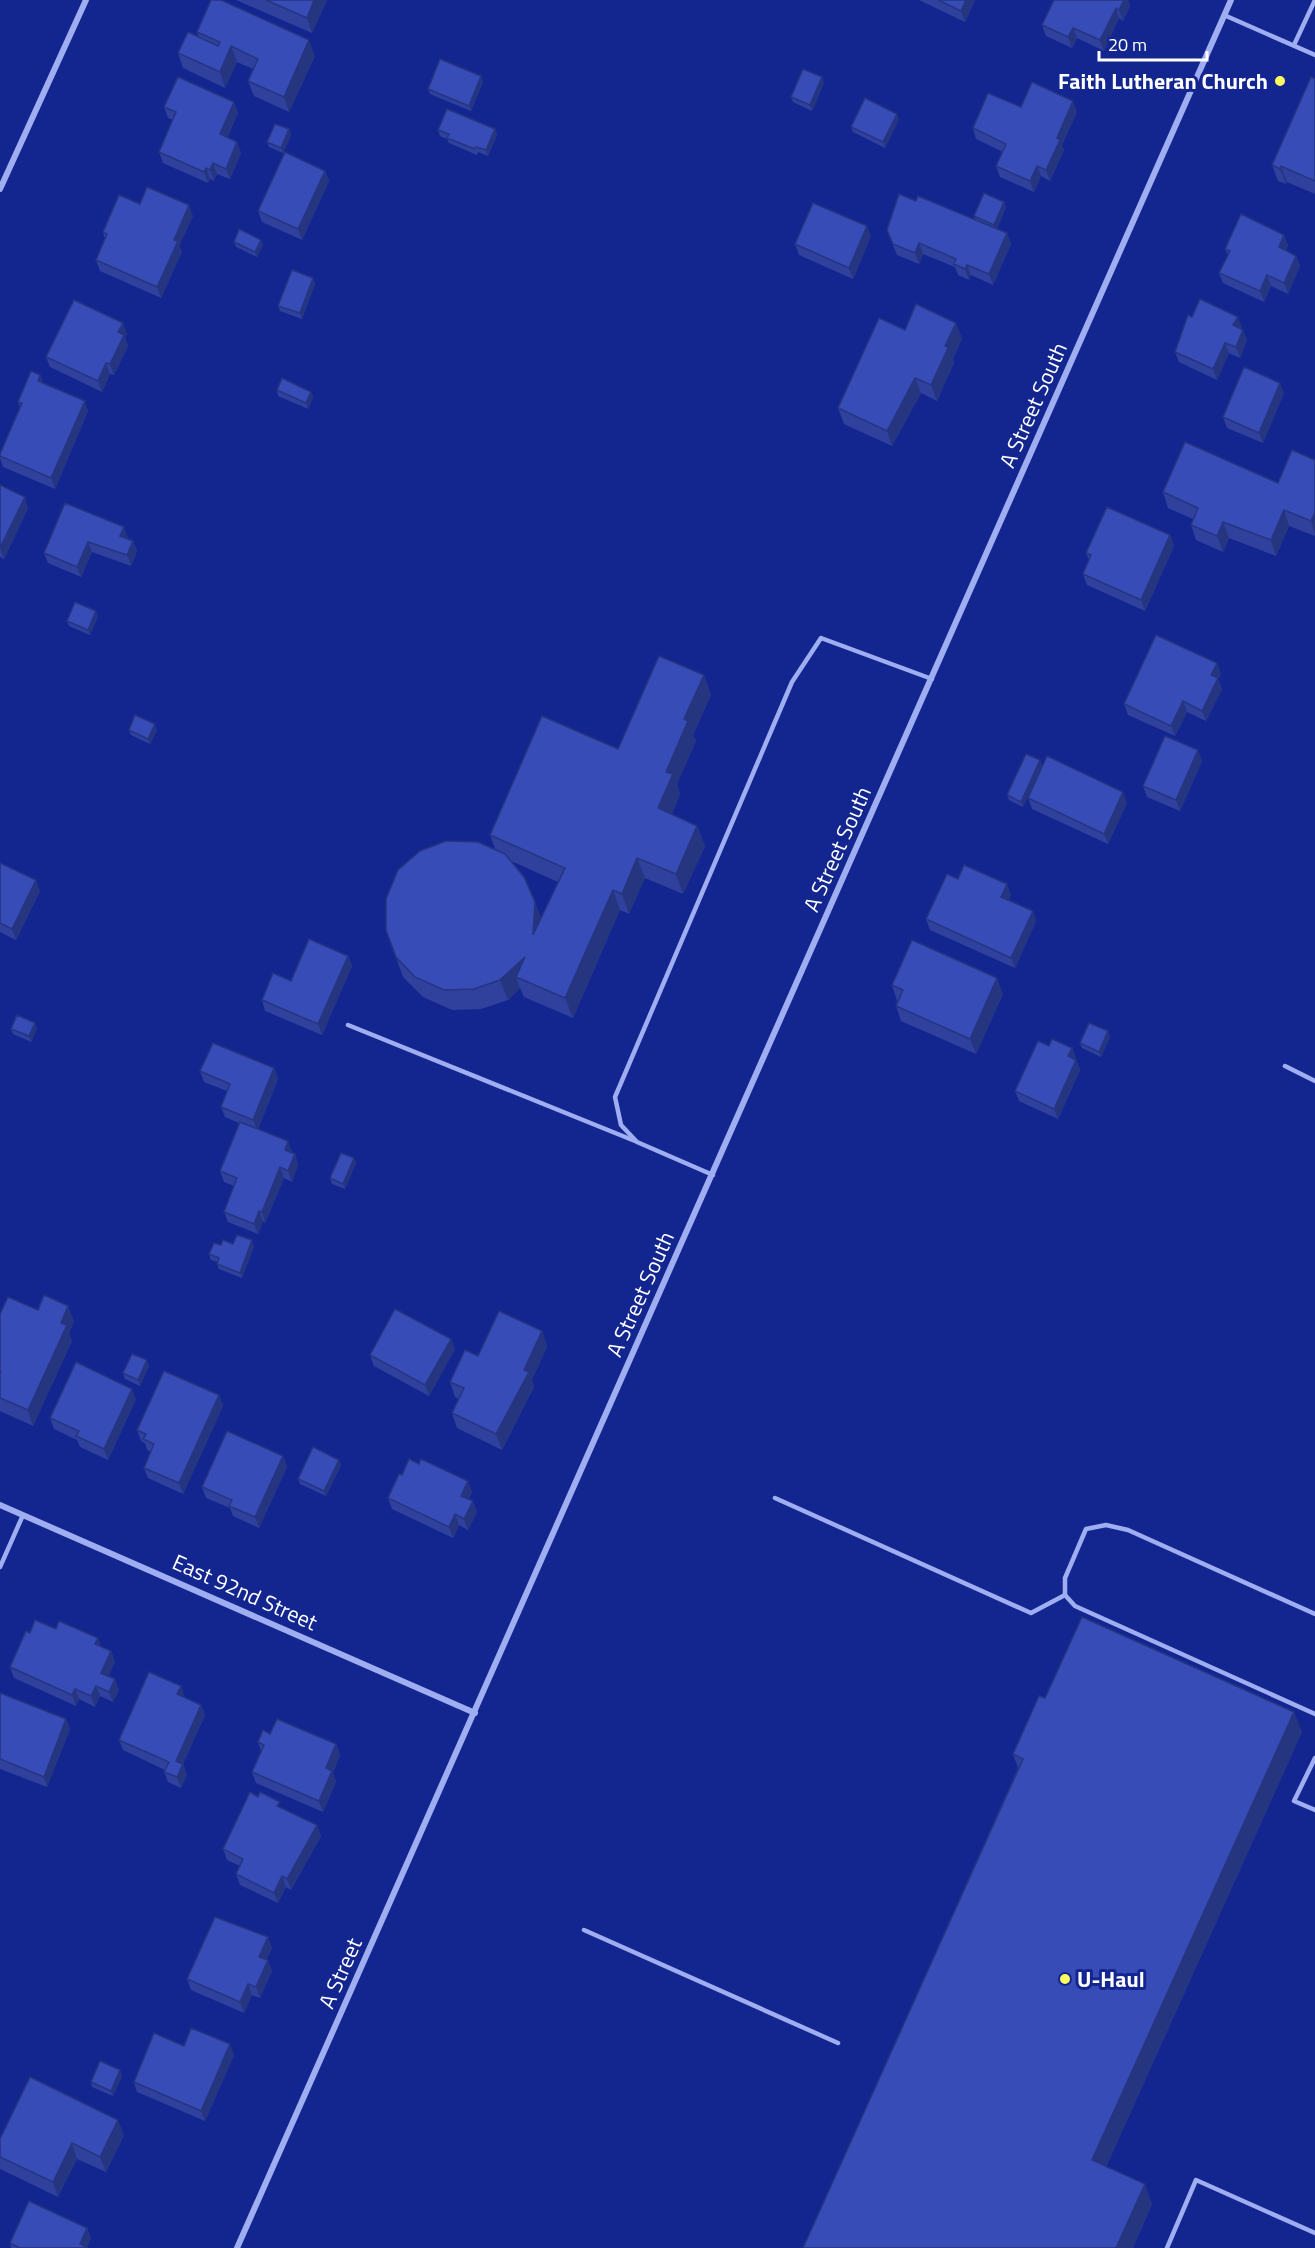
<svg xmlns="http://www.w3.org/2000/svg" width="1315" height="2248" font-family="'Titillium Web',sans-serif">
<rect width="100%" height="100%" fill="#132690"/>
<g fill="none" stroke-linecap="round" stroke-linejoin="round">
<g stroke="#9fadf1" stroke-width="4.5">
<polyline points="1224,15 1315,55"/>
<polyline points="1294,45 1315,0"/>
<polyline points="348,1025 635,1141"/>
<polyline points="1285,1066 1315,1081"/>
<polyline points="713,1175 637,1142 621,1125 615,1097 792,682 821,638 932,679"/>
<polyline points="775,1498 1031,1613 1065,1595"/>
<polyline points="0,1567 23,1515"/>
<polyline points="1315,1614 1128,1530 1106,1525 1086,1529 1065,1578 1065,1595 1075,1606 1315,1714"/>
<polyline points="1315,1758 1294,1801 1315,1810"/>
<polyline points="584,1930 838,2043"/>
<polyline points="1167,2248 1196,2180 1315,2233"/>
</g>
<g stroke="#9fadf1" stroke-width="6">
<polyline points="0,189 86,0"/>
<polyline points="0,1505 475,1713"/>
<polyline points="237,2248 1231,0"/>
</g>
</g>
<g fill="#2f419d" fill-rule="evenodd">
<polygon points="236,0 327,0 312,33"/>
<polygon points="919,0 975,0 965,22"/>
<polygon points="1054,0 1128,0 1130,6 1123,21 1119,18 1104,51 1077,38 1072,48 1046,36 1042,25"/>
<polygon points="197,32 315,56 289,112 254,96 248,81 253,69 237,62 225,88 183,68 178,53 199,37"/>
<polygon points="1315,79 1315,194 1287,182 1286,184 1278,181 1272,165"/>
<polygon points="483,82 471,111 430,94 428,89"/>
<polygon points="824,83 812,111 793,102 791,97"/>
<polygon points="234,102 238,113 227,138 237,142 241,153 230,179 217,174 214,181 210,179 208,183 163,163 159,152 173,120 168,118 164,107"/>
<polygon points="1021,107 1077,112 1062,145 1064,150 1050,181 1041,176 1034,192 1000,177 996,166 1003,152 976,139 973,128"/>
<polygon points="899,119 885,148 853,132 851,127"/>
<polygon points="289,129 291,135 283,153 269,147 267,142"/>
<polygon points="495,129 497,135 488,156 478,152 477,155 449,143 447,139 440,136 438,130"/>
<polygon points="325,171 329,181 302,240 262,222 258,211"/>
<polygon points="916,201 975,220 974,216 1004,202 1006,207 997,229 1007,233 1011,244 993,285 971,275 969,280 958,275 955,267 923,254 919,264 897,255 887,230"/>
<polygon points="140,204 193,216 179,246 182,252 161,298 100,271 96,260 105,239 103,232"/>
<polygon points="1284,235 1288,246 1286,250 1296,256 1300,266 1288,294 1271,286 1264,302 1223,283 1219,273 1228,255 1225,249"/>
<polygon points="871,236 853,279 799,255 795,244"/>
<polygon points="234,242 263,245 257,257 236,247"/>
<polygon points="313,278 315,284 302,319 280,311 278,306"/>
<polygon points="1192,317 1242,327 1241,329 1247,340 1240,358 1229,353 1217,380 1179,362 1175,352"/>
<polygon points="905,330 962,338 953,359 954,363 937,401 921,393 892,446 844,424 838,408"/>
<polygon points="127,334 125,338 128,346 114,375 110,374 102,392 50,367 46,357"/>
<polygon points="40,375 43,383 88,411 55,489 3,467 0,458 0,454 20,407 18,402"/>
<polygon points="277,390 311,392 313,397 308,409 278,396"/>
<polygon points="1284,393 1263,443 1227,428 1223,417"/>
<polygon points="1315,460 1315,536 1289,526 1276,556 1229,538 1223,552 1196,540 1191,525 1193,519 1168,508 1163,492 1278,483"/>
<polygon points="0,485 28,508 4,559 0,557"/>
<polygon points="65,503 127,538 133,541 137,551 131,566 92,552 81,577 48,563 44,553"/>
<polygon points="1170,535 1174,546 1145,611 1087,585 1083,574 1089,560 1086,553"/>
<polygon points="98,616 90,635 69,626 67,621"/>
<polygon points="1217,663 1221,674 1218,679 1222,689 1206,721 1187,712 1175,736 1128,715 1124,704"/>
<path d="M704,675L711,695L693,735L696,741L677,784L680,794L672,814L697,826L705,846L683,894L645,878L629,914L620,910L573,1018L524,997L520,988L508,1000L481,1009L452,1010L423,997L403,977L386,930L495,849L490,835L618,749ZM511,861L558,882L541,918Z"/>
<polygon points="129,730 157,730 150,744 131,735"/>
<polygon points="1040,760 1042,766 1023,807 1009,800 1007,795"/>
<polygon points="1202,761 1180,811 1147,797 1143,786"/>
<polygon points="1028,798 1127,803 1108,844 1032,809"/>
<polygon points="0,863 40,891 16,940 0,932"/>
<polygon points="958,879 1011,895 1008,900 1033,911 1036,921 1015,968 930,930 926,919"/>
<polygon points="348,956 352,966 322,1035 265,1011 262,1000 291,981"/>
<polygon points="892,985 1003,994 976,1054 901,1021 896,1006 897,1001"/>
<polygon points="35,1023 37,1029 31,1042 13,1034 11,1029"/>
<polygon points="1108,1031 1110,1037 1101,1057 1082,1048 1080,1043"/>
<polygon points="1049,1046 1072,1048 1080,1070 1058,1119 1019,1101 1015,1091"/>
<polygon points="274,1068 278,1079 258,1129 292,1152 292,1153 295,1154 298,1165 292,1182 284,1178 265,1223 263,1221 258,1234 228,1222 224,1212 234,1186 224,1182 220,1171 239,1123 225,1117 221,1107 227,1091 204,1082 200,1071"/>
<polygon points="354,1158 356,1163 345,1189 332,1184 330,1178"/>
<polygon points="221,1245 254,1246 242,1278 219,1269 217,1264 218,1262 211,1260 209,1254"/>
<polygon points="38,1310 74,1321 69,1333 72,1341 33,1426 0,1411 0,1314"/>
<polygon points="542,1331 547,1347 532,1380 534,1387 502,1450 457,1428 452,1413 459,1399 455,1397 450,1382 478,1356"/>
<polygon points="455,1349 429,1396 374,1366 370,1355"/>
<polygon points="149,1366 140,1386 125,1379 123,1373"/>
<polygon points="219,1395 223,1406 183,1494 148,1478 144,1468 151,1452 147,1450 145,1443 141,1441 137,1430"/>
<polygon points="136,1399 108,1460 80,1447 77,1440 54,1429 50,1418"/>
<polygon points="283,1456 287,1467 259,1528 233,1516 230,1508 206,1498 202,1487"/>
<polygon points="339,1460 341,1465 326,1496 300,1484 298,1479"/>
<polygon points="419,1464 468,1481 472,1492 469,1499 473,1501 477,1512 468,1530 459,1525 453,1538 392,1509 388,1498 402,1475"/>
<polygon points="56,1629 98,1638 101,1647 111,1651 115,1662 108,1677 119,1690 113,1702 100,1696 95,1707 79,1699 76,1706 14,1678 10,1667 30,1633"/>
<polygon points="0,1693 66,1719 70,1729 47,1787 0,1769"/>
<polygon points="184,1697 201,1705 205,1715 183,1764 187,1775 181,1788 168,1782 164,1772 165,1770 123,1750 119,1740"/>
<polygon points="1045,1698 1302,1732 1106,2167 1152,2204 1133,2248 803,2248 1018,1768 1013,1754"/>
<polygon points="270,1734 336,1744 340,1755 333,1773 336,1782 323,1812 256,1783 252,1772 261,1751 258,1742"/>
<polygon points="282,1808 317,1825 321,1836 291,1890 286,1887 278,1903 240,1885 236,1874 240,1866 227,1860 223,1849"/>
<polygon points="268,1937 272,1948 266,1960 268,1960 272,1971 260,1998 252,1995 244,2013 191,1990 187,1979"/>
<polygon points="184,2046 234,2055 205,2121 137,2092 134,2082"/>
<polygon points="122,2076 113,2096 92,2087 91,2082"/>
<polygon points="124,2135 106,2172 77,2159 58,2197 0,2169 0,2139"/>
<polygon points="87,2228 91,2238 87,2247 88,2248 11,2248 10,2243"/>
</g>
<g fill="#263580">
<polygon points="314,0 327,0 312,33 307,18"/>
<polygon points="966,0 975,0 965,22 961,11"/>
<polygon points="1123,0 1128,0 1130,6 1123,21 1119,10"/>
<polygon points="1116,8 1119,18 1104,51 1100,40"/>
<polygon points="1073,28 1077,38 1072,48 1068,37"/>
<polygon points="309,40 315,56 289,112 284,97"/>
<polygon points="231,46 237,62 225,88 220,72"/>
<polygon points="481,76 483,82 471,111 469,106"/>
<polygon points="822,77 824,83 812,111 810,105"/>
<polygon points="1073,101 1077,112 1062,145 1064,150 1050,181 1046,170 1057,138"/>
<polygon points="234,102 238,113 224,145 220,134"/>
<polygon points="897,114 899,119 885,148 883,142"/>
<polygon points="289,129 291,135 283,153 281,148"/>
<polygon points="495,129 497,135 488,156 486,150"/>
<polygon points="237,142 241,153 230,179 226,169"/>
<polygon points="213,163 217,174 214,181 210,170"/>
<polygon points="1037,166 1041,176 1034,192 1030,181"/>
<polygon points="1281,166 1287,182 1286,184 1280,169"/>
<polygon points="206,168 210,179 208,183 204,172"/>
<polygon points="325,171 329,181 302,240 298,229"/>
<polygon points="1004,202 1006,207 996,231 994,225"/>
<polygon points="189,205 193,216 179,246 182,252 161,298 157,287 174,240"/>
<polygon points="867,226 871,236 853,279 849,268"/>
<polygon points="1007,233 1011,244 993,285 989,274"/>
<polygon points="1284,235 1288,246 1282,258 1279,247"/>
<polygon points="261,240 263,245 257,257 255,252"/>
<polygon points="919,243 923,254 919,264 915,253"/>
<polygon points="1296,256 1300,266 1288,294 1284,283"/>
<polygon points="967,265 971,275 969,280 965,269"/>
<polygon points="1267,275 1271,286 1264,302 1260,291"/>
<polygon points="313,278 315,284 302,319 300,313"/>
<polygon points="1238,317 1242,327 1237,336 1233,325"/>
<polygon points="123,323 127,334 125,338 128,346 114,375 110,364 118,332"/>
<polygon points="956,323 962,338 953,359 954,363 937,401 931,385 945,346"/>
<polygon points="1243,330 1247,340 1240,358 1236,347"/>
<polygon points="1225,343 1229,353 1217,380 1213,369"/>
<polygon points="106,363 110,374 102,392 98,381"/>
<polygon points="40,375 44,386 38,381"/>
<polygon points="915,378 921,393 892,446 887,431"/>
<polygon points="1280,383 1284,393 1263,443 1259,433"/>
<polygon points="311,392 313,397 308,409 306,403"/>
<polygon points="85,401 88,411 55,489 51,478"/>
<polygon points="25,497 28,508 4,559 0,548"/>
<polygon points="1284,510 1289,526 1276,556 1271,540"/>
<polygon points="1315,513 1315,534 1311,521"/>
<polygon points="1223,522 1229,538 1223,552 1217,536"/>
<polygon points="124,527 128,538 124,546 120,536"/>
<polygon points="1170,535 1174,546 1145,611 1141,600"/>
<polygon points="133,541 137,551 131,566 127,555"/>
<polygon points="88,542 92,552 81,577 77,567"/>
<polygon points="96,611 98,616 90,635 88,630"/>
<polygon points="1217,663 1221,674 1218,679 1222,689 1206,721 1202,711 1211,675"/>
<polygon points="704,675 711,695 693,735 696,741 677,784 680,794 666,828 658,808 666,772 684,719"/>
<polygon points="1183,701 1187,712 1175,736 1171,726"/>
<polygon points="155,724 157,730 150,744 148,739"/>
<polygon points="1198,750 1202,761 1180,811 1176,800"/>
<polygon points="1040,760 1042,766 1023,807 1021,802"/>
<polygon points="1123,792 1127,803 1108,844 1104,834"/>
<polygon points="697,826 705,846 683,894 676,874"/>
<polygon points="637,858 645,878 629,914 622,894"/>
<polygon points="36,880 40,891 16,940 12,929"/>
<polygon points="1007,884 1011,895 1005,907 1001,897"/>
<polygon points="613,890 620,910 573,1018 565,998"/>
<polygon points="535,902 543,922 533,935"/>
<polygon points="1033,911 1036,921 1015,968 1011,958"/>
<polygon points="348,956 352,966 322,1035 318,1024"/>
<polygon points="525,957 516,977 520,988 508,1000 500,980"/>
<polygon points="997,978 1003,994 976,1054 970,1039"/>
<polygon points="35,1023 37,1029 31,1042 29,1036"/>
<polygon points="1108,1031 1110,1037 1101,1057 1099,1052"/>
<polygon points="1072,1048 1076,1058 1072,1067 1068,1056"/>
<polygon points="1076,1060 1080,1070 1058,1119 1054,1109"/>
<polygon points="274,1068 278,1079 257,1130 253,1120"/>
<polygon points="288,1141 292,1152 289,1161 285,1150"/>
<polygon points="295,1154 298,1165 292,1182 288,1171"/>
<polygon points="354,1158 356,1163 345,1189 343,1184"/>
<polygon points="280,1167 284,1178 265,1223 262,1212"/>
<polygon points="259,1211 263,1221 258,1234 254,1224"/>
<polygon points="252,1240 254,1246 242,1278 240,1273"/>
<polygon points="68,1306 74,1321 69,1333 72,1341 33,1426 28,1410 61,1323"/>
<polygon points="542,1331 547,1347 532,1380 534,1387 502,1450 496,1434 524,1370"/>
<polygon points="451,1339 455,1349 429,1396 425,1385"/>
<polygon points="147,1360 149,1366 140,1386 138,1380"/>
<polygon points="132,1389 136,1399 108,1460 104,1449"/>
<polygon points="219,1395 223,1406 183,1494 179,1483"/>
<polygon points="283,1456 287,1467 259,1528 255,1517"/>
<polygon points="339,1460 341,1465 326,1496 324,1491"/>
<polygon points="468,1481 472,1492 465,1507 461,1496"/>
<polygon points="473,1501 477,1512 468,1530 464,1519"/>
<polygon points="455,1514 459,1525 453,1538 449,1527"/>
<polygon points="98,1638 101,1649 95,1644"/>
<polygon points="111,1651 115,1662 105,1684 101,1673"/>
<polygon points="115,1679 119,1690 113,1702 109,1692"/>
<polygon points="96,1686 100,1696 95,1707 91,1696"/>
<polygon points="181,1686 185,1697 177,1694"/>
<polygon points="75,1689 79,1699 76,1706 72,1695"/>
<polygon points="201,1705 205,1715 183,1764 187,1775 181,1788 177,1777 176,1761"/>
<polygon points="1294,1712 1302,1732 1100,2180 1092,2160"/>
<polygon points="66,1719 70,1729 47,1787 44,1777"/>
<polygon points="336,1744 340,1755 333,1773 336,1782 323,1812 319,1801 326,1768"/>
<polygon points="317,1825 321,1836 291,1890 287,1879"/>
<polygon points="282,1876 286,1887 278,1903 274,1893"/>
<polygon points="268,1937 272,1948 263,1967 259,1957"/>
<polygon points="268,1960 272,1971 260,1998 256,1987"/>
<polygon points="248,1984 252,1995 244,2013 240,2002"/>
<polygon points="230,2044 234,2055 205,2121 201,2111"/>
<polygon points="120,2070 122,2076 113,2096 111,2091"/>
<polygon points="118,2120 124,2135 106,2172 100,2157"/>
<polygon points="72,2143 77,2159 58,2197 53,2182"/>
<polygon points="1145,2184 1152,2204 1133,2248 1116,2248"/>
<polygon points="87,2228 91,2238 87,2248 80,2244"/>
</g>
<g fill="#374cb7" stroke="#263580" stroke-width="1.5">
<polygon points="211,0 221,0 309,40 284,97 248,81 258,59 231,46 220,72 178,53 188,32 218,46 220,42 197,32"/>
<polygon points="266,0 314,0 307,18"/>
<polygon points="938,0 966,0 961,11"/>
<polygon points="1054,0 1124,0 1119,10 1116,8 1100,40 1073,28 1068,37 1042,25"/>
<polygon points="440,59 481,76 469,106 428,89"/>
<polygon points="803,69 822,77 810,105 791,97"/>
<polygon points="178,77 234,102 220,134 237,142 226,169 213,163 210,170 206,168 204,172 159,152 176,112 164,107"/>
<polygon points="1311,77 1315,79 1315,181 1281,166 1280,169 1272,165"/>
<polygon points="1032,82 1073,101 1057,138 1060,140 1046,170 1037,166 1030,181 996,166 1006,144 973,128 988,93 1021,107"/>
<polygon points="865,98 897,114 883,142 851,127"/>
<polygon points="447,109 495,129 486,150 476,147 475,149 447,138 449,134 438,130"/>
<polygon points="275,124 289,129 281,148 267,142"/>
<polygon points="285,152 325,171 298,229 258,211"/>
<polygon points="147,187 189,205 174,240 178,241 157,287 96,260 107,234 103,232 119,195 140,204"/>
<polygon points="984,193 1004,202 994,225 974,216"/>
<polygon points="899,194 916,201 918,196 1007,233 989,274 967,265 965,269 954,264 956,259 919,243 915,253 893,244 887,230"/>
<polygon points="813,203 867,226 849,268 795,244"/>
<polygon points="1241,214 1284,235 1279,247 1296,256 1284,283 1267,275 1260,291 1219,273 1230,251 1225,249"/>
<polygon points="239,229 261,240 255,252 234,242"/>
<polygon points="292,270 313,278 300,313 278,306"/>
<polygon points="1200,299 1238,317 1233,325 1243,330 1236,347 1225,343 1213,369 1175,352 1188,315 1192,317"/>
<polygon points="74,300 123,323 118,332 124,335 110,364 106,363 98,381 46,357"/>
<polygon points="916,304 956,323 945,346 948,348 931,385 915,378 887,431 838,408 879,318 905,330"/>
<polygon points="1244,367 1280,383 1259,433 1223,417"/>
<polygon points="31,371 40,375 38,381 85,401 51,478 0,456 0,454 22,403 18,402"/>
<polygon points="282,378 311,392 306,403 277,390"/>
<polygon points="1185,442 1278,483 1292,450 1315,460 1315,512 1311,521 1284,510 1271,540 1223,522 1217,536 1191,525 1198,508 1163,492"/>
<polygon points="0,485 25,497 0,548"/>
<polygon points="65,503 124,527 120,536 133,541 127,555 88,542 77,567 44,553"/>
<polygon points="1107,507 1170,535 1141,600 1083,574 1091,555 1086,553"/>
<polygon points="75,602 96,611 88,630 67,621"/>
<polygon points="1156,635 1217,663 1211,675 1218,678 1202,711 1183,701 1171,726 1124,704"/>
<polygon points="659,656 704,675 684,719 688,721 666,772 673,774 658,808 697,826 676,874 637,858 622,894 613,890 565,998 516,977 525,957 500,980 474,989 444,990 415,977 396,957 386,930 386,899 398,870 420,851 446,841 478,842 505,854 524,877 535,902 533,935 565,868 490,835 542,716 618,749"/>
<polygon points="135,715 155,724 148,739 129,730"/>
<polygon points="1165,736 1198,750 1176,800 1143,786"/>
<polygon points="1026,754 1040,760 1021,802 1007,795"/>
<polygon points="1047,756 1123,792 1104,834 1028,798"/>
<polygon points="0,863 36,880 12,929 0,923"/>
<polygon points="964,865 1007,884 1001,897 1033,911 1011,958 926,919 947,874 958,879"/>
<polygon points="309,939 348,956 318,1024 262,1000 273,973 291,981"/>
<polygon points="912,940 997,978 970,1039 896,1006 903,990 892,985"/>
<polygon points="17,1015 35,1023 29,1036 11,1029"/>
<polygon points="1089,1023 1108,1031 1099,1052 1080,1043"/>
<polygon points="1052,1039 1072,1048 1068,1056 1076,1060 1054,1109 1015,1091 1038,1041 1049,1046"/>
<polygon points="213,1043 274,1068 253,1120 221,1107 230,1084 200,1071"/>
<polygon points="240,1122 288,1141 285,1150 295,1154 288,1171 280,1167 262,1212 259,1211 254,1224 224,1212 237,1178 220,1171"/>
<polygon points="341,1153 354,1158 343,1184 330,1178"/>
<polygon points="237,1235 252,1240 240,1273 217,1264 219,1258 209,1254 214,1243 221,1245 223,1240 233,1244"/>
<polygon points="44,1295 68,1306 61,1323 67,1325 28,1410 0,1398 0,1375 1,1372 0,1372 0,1314 8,1297 38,1310"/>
<polygon points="395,1309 451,1339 425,1385 370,1355"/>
<polygon points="499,1311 542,1331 524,1370 529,1372 496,1434 452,1413 464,1388 450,1382 465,1350 478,1356"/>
<polygon points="132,1354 147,1360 138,1380 123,1373"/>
<polygon points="76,1362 132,1389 104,1449 76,1436 79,1431 50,1418"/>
<polygon points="164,1371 219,1395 179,1483 144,1468 154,1444 143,1439 146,1434 137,1430"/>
<polygon points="227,1431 283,1456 255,1517 229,1506 232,1500 202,1487"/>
<polygon points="313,1447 339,1460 324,1491 298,1479"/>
<polygon points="409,1459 419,1464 421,1459 468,1481 461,1496 473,1501 464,1519 455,1514 449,1527 388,1498 399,1474 402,1475"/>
<polygon points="1082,1617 1294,1712 1092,2160 1145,2184 1116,2248 803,2248 1023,1759 1013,1754 1039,1696 1045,1698"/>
<polygon points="35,1620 56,1629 59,1621 98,1638 95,1644 111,1651 101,1673 115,1679 109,1692 96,1686 91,1696 75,1689 72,1695 10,1667 26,1631 30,1633"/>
<polygon points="149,1672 181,1686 177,1694 201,1705 176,1761 183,1764 177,1777 164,1772 169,1762 119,1740"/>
<polygon points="0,1693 66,1719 44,1777 0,1759"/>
<polygon points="277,1719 336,1744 326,1768 332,1771 319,1801 252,1772 264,1745 258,1742 263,1730 270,1734"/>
<polygon points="250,1792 258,1797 260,1792 280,1802 277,1806 317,1825 287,1879 282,1876 274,1893 236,1874 243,1859 223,1849"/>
<polygon points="215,1917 268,1937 259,1957 268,1960 256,1987 248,1984 240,2002 187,1979"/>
<polygon points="191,2028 230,2044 201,2111 134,2082 154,2033 184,2046"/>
<polygon points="100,2061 120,2070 111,2091 91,2082"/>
<polygon points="30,2077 118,2120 100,2157 72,2143 53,2182 0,2157 0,2139"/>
<polygon points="29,2201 87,2228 80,2244 88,2248 20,2248 10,2243"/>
</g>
<g fill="#fffe5f" stroke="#132690" stroke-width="2">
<circle cx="1280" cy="81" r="6"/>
<circle cx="1065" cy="1979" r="6"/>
</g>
<g text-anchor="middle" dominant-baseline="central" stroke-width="6" stroke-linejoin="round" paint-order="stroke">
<g font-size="22" font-weight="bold" fill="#fff" stroke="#132690" text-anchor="end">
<text x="1268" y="81">Faith Lutheran Church</text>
<text x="1077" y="1979" text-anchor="start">U-Haul</text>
</g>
<g font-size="22" fill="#fff" stroke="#132690">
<text transform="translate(1033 405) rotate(-66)">A Street South</text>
<text transform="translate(837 849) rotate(-66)">A Street South</text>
<text transform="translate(640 1294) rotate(-66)">A Street South</text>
<text transform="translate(245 1592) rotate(24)">East 92nd Street</text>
<text transform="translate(340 1973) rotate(-66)">A Street</text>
</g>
</g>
<path d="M1099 51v9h108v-9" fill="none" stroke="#ffffff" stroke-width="3"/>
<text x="1108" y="51" font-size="18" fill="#ffffff" stroke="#132690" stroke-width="4.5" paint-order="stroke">20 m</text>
</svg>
